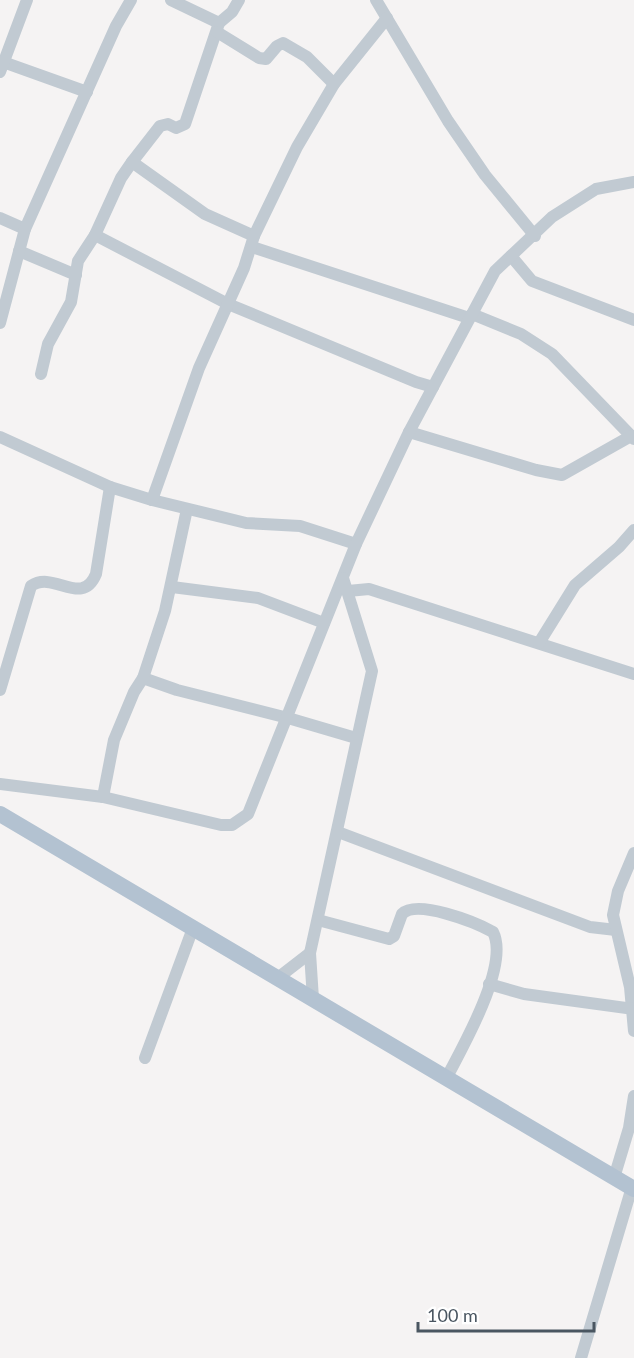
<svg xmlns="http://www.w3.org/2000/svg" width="634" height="1358" font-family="Lato,sans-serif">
<rect width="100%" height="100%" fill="#f5f3f3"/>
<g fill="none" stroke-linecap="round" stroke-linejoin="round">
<g stroke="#c1cad2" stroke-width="12">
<polyline points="171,0 219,23 232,12 239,0"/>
<polyline points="376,0 448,121 485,175 535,236"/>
<polyline points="219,23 185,124 176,128 168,124 160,126 132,162 205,214 254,236"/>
<polyline points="217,32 259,58 266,59 277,46 283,43 307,57 334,84"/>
<polyline points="0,61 87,92"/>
<polyline points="0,72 27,0"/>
<polyline points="0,218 25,229"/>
<polyline points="95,235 228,304 416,382 433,387"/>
<polyline points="252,247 469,318 472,314 521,334 552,354 634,439"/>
<polyline points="19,251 76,275"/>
<polyline points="511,256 532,281 634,320"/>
<polyline points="0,323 25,229 116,26 131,0"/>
<polyline points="41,374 48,344 71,302 78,261 95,235 121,178 132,162"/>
<polyline points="409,432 536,470 562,475 631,436"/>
<polyline points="0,437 110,487 152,500 246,523 300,526 356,544"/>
<polyline points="152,500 199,368 244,268 254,236 297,147 334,84 387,18"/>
<polyline points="172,587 258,598 324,623"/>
<polyline points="348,591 369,589 634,674"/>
<polyline points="539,643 575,585 619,547 634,530"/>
<polyline points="143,678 177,690 288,718 356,738"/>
<path d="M0,690L31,586C54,570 82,608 96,574L110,487"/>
<polyline points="0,784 103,797 221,825 232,825 248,814 356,544 409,432 495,271 552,217 596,189 634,182"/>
<polyline points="103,797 114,740 134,692 143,678 165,611 187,509"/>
<polyline points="338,832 590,927 616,930"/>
<polyline points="634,853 618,891 613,915 630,987 634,1031"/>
<path d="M318,920L389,939L394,936L402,914C417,899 475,922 493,932C510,965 463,1046 447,1077"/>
<polyline points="279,977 310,953"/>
<polyline points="489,984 524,994 634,1009"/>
<polyline points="313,999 310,953 372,671 343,578"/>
<polyline points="145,1058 193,928"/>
<polyline points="614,1178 629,1128 634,1096"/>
<polyline points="581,1358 632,1187"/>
</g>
<polyline stroke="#b3c2d1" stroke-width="16" points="0,814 634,1189"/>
</g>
<path d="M418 1322v9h176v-9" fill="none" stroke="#4a5661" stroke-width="3"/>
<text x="427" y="1322" font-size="18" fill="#4a5661" stroke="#ffffff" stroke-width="4.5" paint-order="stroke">100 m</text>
</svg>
